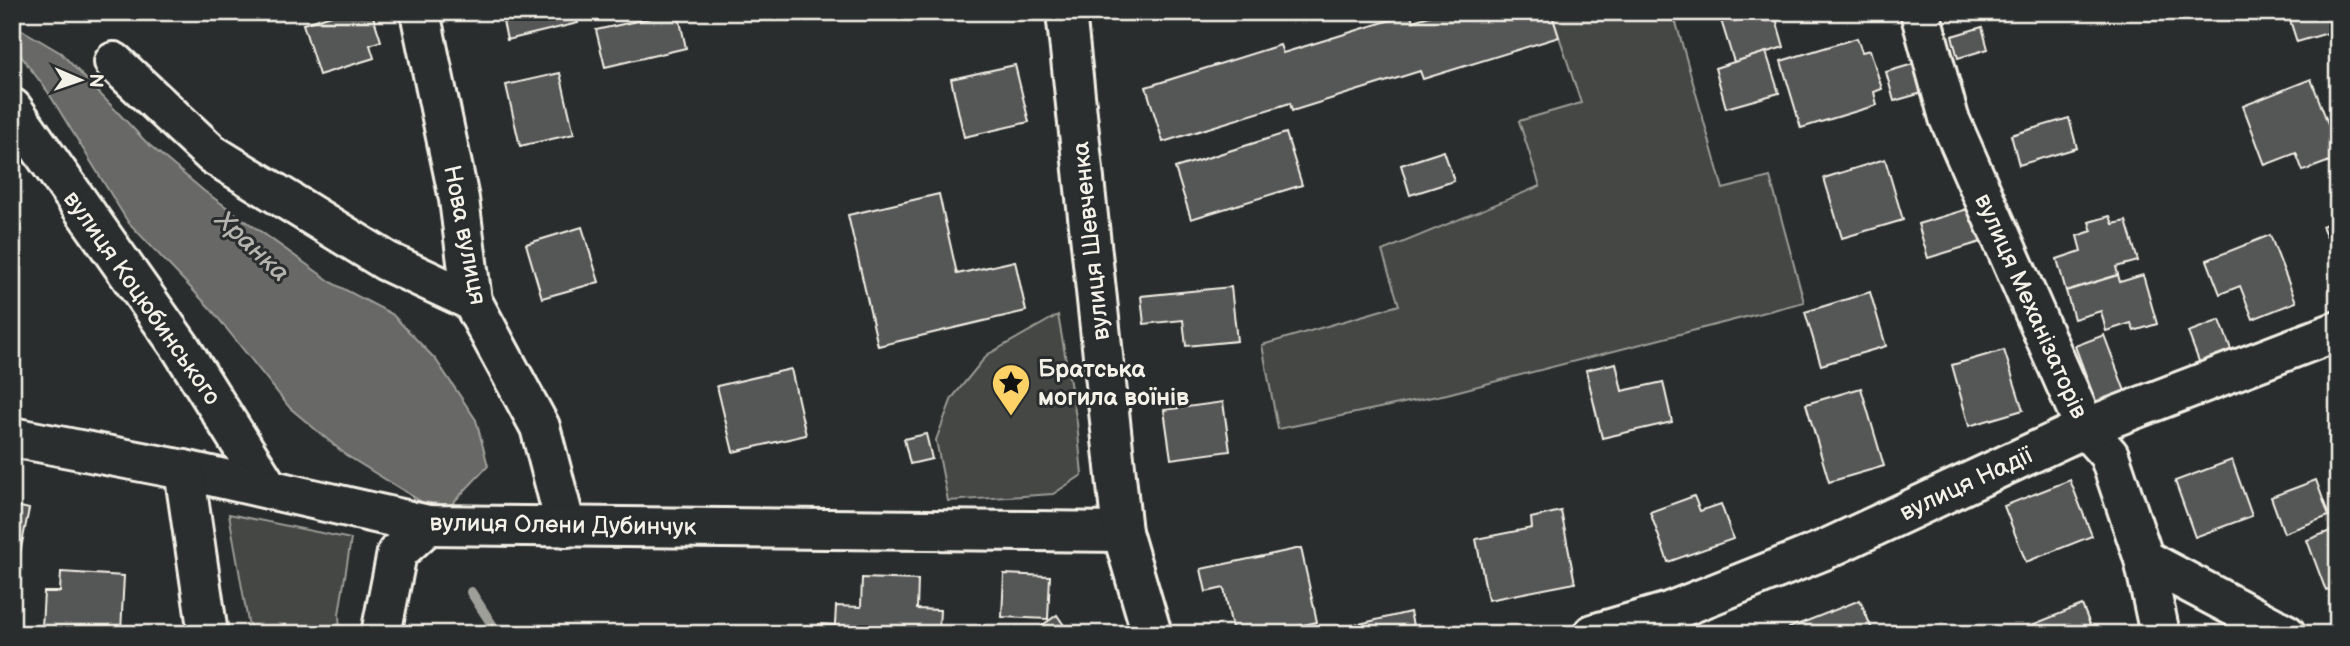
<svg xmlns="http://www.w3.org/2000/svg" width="2350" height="646" font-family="'Balsamiq Sans',sans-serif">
<rect width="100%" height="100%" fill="#2a2d2e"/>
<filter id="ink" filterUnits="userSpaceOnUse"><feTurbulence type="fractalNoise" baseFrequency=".0143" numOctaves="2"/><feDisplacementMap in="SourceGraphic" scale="14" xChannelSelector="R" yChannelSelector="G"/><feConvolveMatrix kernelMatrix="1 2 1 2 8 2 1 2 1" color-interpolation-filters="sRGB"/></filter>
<g filter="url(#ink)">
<g fill="#444645" stroke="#9c9c96" stroke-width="2">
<polygon points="1551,12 1673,12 1723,189 1770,177 1804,302 1447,394 1278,429 1262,345 1399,305 1382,251 1540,186 1519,121 1581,103"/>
<polygon points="1058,315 1077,423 1082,475 1053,494 948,501 936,440 952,398 987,355"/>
<polygon points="229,514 351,539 339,614 340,634 254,634 248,622"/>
</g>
<polygon fill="#676866" stroke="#9f9f9a" stroke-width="2" points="12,21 17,27 61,53 147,143 204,191 334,284 392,314 436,360 476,420 488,466 451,505 422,502 346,455 290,408 210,308 128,222 48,92 12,44"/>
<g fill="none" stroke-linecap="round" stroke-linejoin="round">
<polyline stroke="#9f9f9a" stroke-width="10" points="471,592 498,634"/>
</g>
<g fill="#555756" stroke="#f4f1e8" stroke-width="2">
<polygon points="341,12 360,12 361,17 372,13 381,41 370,45 374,58 319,75 303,24"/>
<polygon points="501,12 575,12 578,23 507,40"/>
<polygon points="678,12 686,48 605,67 596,30"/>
<polygon points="1442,12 1551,12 1559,37 1423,79 1420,71 1292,111 1290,103 1163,142 1146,87 1280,45 1283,53 1410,14 1413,21"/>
<polygon points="1737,12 1774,12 1784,47 1734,62 1720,17"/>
<polygon points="2293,12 2338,12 2338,30 2297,42 2288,14"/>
<polygon points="1982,27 1988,49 1958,58 1952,36"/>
<polygon points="1857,38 1862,52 1870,50 1882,89 1874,92 1877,105 1801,128 1781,61"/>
<polygon points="1766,52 1779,93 1726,108 1715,68"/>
<polygon points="1920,62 1929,91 1894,101 1886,72"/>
<polygon points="1015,65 1029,122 964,137 951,79"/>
<polygon points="560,73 574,134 520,146 506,85"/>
<polygon points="2311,79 2338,150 2338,158 2303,171 2296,153 2265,165 2243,106"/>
<polygon points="2069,118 2077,148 2019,165 2011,135"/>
<polygon points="1286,133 1302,185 1191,219 1175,168"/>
<polygon points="1444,151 1454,181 1410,195 1401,165"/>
<polygon points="1885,159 1903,220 1842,238 1824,178"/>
<polygon points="939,194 957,274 1015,261 1026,311 878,346 848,215"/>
<polygon points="1971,208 1981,242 1928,258 1918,224"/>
<polygon points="2110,216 2113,224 2126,221 2138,261 2116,267 2118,275 2066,291 2057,259 2081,251 2077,236 2092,231 2089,222"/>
<polygon points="2338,219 2338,262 2322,226"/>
<polygon points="582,227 599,282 542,298 526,244"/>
<polygon points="2270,235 2296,302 2253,319 2240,286 2220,294 2207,260"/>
<polygon points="2118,275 2120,282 2143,275 2157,324 2134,331 2131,323 2106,331 2101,311 2074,319 2066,291"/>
<polygon points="1231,287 1237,341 1186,346 1183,320 1144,324 1141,296"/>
<polygon points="1870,292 1886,346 1821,365 1805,312"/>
<polygon points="2220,320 2232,352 2200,364 2188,332"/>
<polygon points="2104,335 2126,394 2097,405 2075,346"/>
<polygon points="2004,350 2023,410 1969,426 1952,365"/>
<polygon points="1616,363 1622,391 1663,382 1672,422 1602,438 1586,370"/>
<polygon points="791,369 806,435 733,452 717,386"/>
<polygon points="1861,388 1884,466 1829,482 1806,404"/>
<polygon points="1223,402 1230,451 1171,459 1164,410"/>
<polygon points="926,434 932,459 910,464 904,439"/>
<polygon points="2232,460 2252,516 2195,537 2175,481"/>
<polygon points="2070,480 2092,536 2026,562 2004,506"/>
<polygon points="2316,480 2329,516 2284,533 2271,497"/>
<polygon points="1694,496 1700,511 1721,504 1733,539 1668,562 1650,512"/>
<polygon points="12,505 29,509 19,558 12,557"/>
<polygon points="1561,511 1575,583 1488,600 1476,539 1532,528 1531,518"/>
<polygon points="2338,528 2338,586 2326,591 2307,540"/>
<polygon points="1301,548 1317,622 1261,634 1233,634 1224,588 1206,592 1201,569"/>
<polygon points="61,572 124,576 121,631 42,627 44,592 60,592"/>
<polygon points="1004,574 1050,576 1048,619 1002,617"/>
<polygon points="862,578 918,580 917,609 940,610 939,629 956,630 956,634 818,634 819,624 835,625 836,606 861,607"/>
<polygon points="1860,600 1874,634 1792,634 1789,628"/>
<polygon points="2082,605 2094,634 2026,634 2024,628"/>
<polygon points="1410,612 1415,634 1317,634"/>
<polygon points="1057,615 1070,634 1030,634"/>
</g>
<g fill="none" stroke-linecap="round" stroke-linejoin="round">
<g stroke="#f4f1e8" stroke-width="44">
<g id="minor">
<polyline points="420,12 459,199 472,301 540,427 566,527"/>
<polyline points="1920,12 1949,118 2085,428 2109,455 2144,559 2160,634"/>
<polyline points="114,62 212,154 386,261 472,301"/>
<polyline points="12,108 181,348 269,489"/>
<polyline points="12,437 184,470 428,525 1122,532"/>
<polyline points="184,470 208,634"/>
<polyline points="2144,559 2286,634"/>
<polyline points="381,634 397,553 428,525"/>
<polyline points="1593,634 1669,612 1824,550 2085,428 2338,331"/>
</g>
</g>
<g stroke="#f4f1e8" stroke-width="44">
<polyline id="major" points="1066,12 1122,532 1152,634"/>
</g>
<use href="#minor" stroke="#2a2d2e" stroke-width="38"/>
<use href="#major" stroke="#2a2d2e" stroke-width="38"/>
</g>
</g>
<defs>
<g id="sight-pin" transform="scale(2.0125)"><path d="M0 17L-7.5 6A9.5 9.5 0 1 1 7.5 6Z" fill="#ffd166" stroke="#2a2d2e"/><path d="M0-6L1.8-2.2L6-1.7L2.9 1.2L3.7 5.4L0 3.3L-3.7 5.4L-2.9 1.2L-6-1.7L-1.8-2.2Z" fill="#111"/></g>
</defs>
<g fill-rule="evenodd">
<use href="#sight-pin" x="1011" y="383"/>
</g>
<g text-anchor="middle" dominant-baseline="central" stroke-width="6" stroke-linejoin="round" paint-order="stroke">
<g font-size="24" fill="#f4f1e8" stroke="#2a2d2e">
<text transform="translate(465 235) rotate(79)">Нова вулиця</text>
<text transform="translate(1091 241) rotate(-96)">вулиця Шевченка</text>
<text transform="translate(142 298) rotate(55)">вулиця Коцюбинського</text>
<text transform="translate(2031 306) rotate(66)">вулиця Механізаторів</text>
<text transform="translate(1966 484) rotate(-25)">вулиця Надії</text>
<text transform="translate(563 525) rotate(1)">вулиця Олени Дубинчук</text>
</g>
<g font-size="24" font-weight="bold" fill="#f4f1e8" stroke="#2a2d2e" text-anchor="start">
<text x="1038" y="369">Братська<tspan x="1038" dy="28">могила воїнів</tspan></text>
</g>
<g font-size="26" font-style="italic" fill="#b5b3ae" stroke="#2a2d2e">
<text transform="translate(252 247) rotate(43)">Хранка</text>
</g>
</g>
<rect width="2350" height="646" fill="none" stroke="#2a2d2e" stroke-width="42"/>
<rect x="21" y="21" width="2308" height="604" fill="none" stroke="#f4f1e8" stroke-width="2.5" filter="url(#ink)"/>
<g transform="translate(80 80) rotate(92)" stroke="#2a2d2e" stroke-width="5" paint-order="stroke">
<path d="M0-5L12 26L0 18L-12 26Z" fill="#f4f1e8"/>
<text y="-10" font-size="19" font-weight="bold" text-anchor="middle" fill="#f4f1e8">N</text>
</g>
</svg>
